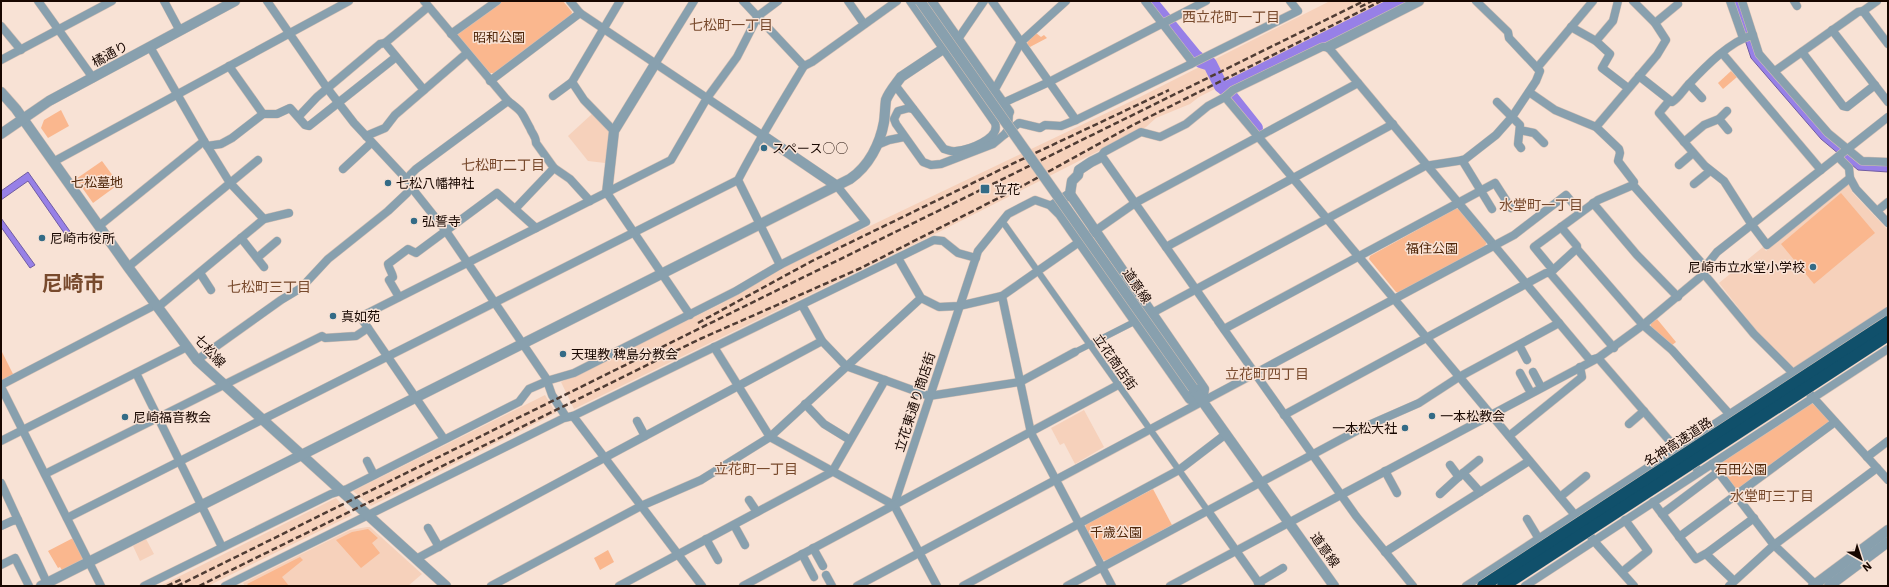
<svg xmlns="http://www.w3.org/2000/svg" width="1889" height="587" font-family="'IBM Plex Sans','Noto Sans JP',sans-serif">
<rect width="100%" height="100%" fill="#f8e2d5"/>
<g fill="#f6d1bb">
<polygon points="1330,1 1397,1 1225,88 1219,87 1199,97 1190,104 1156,118 1146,127 939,232 574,409 561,382 721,304 782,268 1140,97"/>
<polygon points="592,114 610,133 605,163 588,161 568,136"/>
<polygon points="1846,183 1850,184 1852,192 1888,230 1888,306 1794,368 1760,335 1719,283 1763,247 1766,251"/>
<polygon points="545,395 556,413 371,506 353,491"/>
<polygon points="1084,410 1104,447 1075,464 1064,443 1060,445 1051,428"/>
<polygon points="336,498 352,515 208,586 160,586"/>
<polygon points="367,527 370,527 422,574 408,586 245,586 243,583 350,530"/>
<polygon points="146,539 154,554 140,561 133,546"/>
</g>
<g fill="#fab78e">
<polygon points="502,1 563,1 572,12 571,16 495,73 490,73 457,37 458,33"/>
<polygon points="1036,33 1041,37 1044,35 1047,38 1030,47 1027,44 1028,40"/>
<polygon points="1731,71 1737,77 1723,89 1718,83"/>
<polygon points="61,110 69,126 48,138 41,128 44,120"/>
<polygon points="102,161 119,184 93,203 76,179"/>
<polygon points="1841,193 1875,233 1814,284 1781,244"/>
<polygon points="1455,209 1459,209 1487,242 1485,246 1401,292 1396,292 1369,259 1370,256"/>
<polygon points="1657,319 1676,342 1671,346 1651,328 1651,323"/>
<polygon points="1,350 13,374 1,381"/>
<polygon points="1812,403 1829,419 1828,424 1740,490 1736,490 1719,468 1719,464"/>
<polygon points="1153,489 1172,525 1106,561 1103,560 1085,528 1086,524"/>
<polygon points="368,529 378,538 372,543 380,553 361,568 336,540 352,532"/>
<polygon points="73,538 85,559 62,570 60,567 58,568 48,551"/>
<polygon points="608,550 614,562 600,570 594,558"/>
<polygon points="300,557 303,560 282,577 289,586 249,586 247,584"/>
</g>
<g fill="#9780e7" stroke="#715ca2">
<polygon points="1732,1 1738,1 1756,55 1860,164 1888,166 1888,172 1858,170 1821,139 1751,58"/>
<polygon points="28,172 74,237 69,240 28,181 1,200 1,191"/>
<polygon points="1,218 35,265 30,268 1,227"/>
</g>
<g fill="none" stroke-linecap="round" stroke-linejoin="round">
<g stroke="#9780e7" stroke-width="14">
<polyline points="1150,1 1195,56 1201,61 1210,64 1221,86 1225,89 1401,1"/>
<polyline points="1225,89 1256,128"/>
</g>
<g stroke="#d4bfb3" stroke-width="7">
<g id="pedestrian">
<polyline points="1005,225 1208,511"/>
<polyline points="1075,352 1138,320"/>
</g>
</g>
<g stroke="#d4bfb3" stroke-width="9">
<g id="minor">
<polyline points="38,1 93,78"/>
<polyline points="164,1 180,31"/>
<polyline points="267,1 327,88 354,123 410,183"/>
<polyline points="570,1 580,13 762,135"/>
<polyline points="743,1 804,66"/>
<polyline points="848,1 864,24"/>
<polyline points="992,1 1076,120"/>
<polyline points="1730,1 1743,38"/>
<polyline points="1742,1 1759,54 1828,133 1862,161 1888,162"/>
<polyline points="1794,1 1797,6"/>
<polyline points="1863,11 1888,44"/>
<polyline points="1655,23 1678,4"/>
<polyline points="1,26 21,50"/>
<polyline points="1571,27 1596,41 1610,54 1602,68 1628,88"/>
<polyline points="1832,30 1888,102"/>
<polyline points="451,34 497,1"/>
<polyline points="958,39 984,1"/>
<polyline points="1596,41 1613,21 1618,1"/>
<polyline points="385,43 428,7"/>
<polyline points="150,47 204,141 230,183 264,219"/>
<polyline points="1802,52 1843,106 1847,107 1875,85"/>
<polyline points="1722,53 1821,170"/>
<polyline points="1,60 112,1"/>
<polyline points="655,64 694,1"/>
<polyline points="1191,64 1298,11 1290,1"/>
<polyline points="229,66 263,114"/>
<polyline points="1537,68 1593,1"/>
<polyline points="1775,71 1858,12 1863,11 1877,1"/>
<path d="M1639,76L1672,102C1679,98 1683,90 1689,84C1705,67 1730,41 1753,35"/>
<polyline points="490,81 580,13"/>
<polyline points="1689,84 1702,98"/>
<path d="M895,85L944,149C948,150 952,152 956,151C968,150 1001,139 995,123L910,1"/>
<polyline points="1529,92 1555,110 1596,127 1619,149 1620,153 1618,161 1634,182 1633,185 1706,268"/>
<polyline points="991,93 994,91 1021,42 1066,1"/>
<polyline points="553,96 572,82"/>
<polyline points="1225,97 1575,515 1594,541 1634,586"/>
<path d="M508,101C524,113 521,112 530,128C532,134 536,136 536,143L554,168L570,179L590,201"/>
<polyline points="1669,101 1659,113 1705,166 1724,181 1752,225 1767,245 1850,178"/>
<polyline points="1497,102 1520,125 1518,144 1521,148"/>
<polyline points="1003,103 1049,82 1206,1"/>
<polyline points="913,109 909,108 898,111 894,119 896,124 923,162 931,165 941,164 993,144 1005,134 1008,130 1009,112"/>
<polyline points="299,116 317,97 380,44 385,43 424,90"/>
<polyline points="1719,119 1728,130"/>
<polyline points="1596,127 1657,55 1666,40 1655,23 1633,1"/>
<polyline points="1520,130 1534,133 1544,143"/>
<polyline points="614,131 584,100 572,82 620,1"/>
<polyline points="1005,134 1019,123 1040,128 1045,125 1061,126 1076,120 1191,64 1190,59 1145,1"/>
<polyline points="366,136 385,128 395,115 467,53"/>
<polyline points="1684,142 1704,125 1719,119 1727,111"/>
<polyline points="877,145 889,140 904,137"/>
<polyline points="207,146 221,144 232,138 263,114 277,114 290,108 305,125 309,126 396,57"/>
<polyline points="1838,157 1849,168 1850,178 1856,189 1888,223"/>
<polyline points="1462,160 1492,209"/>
<polyline points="53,162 349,1"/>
<polyline points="1679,165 1693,153"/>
<polyline points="343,169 371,143"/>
<polyline points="738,180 780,265"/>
<polyline points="1694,184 1710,171"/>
<polyline points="411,187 446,231 546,378 552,395 566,417"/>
<polyline points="607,193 690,315"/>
<polyline points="1593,203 1637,255 1678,297"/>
<polyline points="515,209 554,168"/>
<polyline points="1877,211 1888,202"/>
<polyline points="99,226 204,141"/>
<polyline points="1561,227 1577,246 1577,249 1643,325 1672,350 1732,417"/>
<polyline points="241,238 264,267"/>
<polyline points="1166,247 1393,124"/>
<polyline points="1577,249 1574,251 1550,273 1614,348"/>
<polyline points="257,258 277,241"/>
<polyline points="898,258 921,298 939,307 959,306 1002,296 1135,203 1358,83"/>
<polyline points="128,267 258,160"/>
<polyline points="1553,270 1534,247 1598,200 1633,185"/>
<polyline points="200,273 211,290"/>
<polyline points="1704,274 1754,334 1796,376"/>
<polyline points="1002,296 1031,433 1112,586"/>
<path d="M399,297L389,280L393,277C392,272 389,269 388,264L408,249L416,253L497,193L536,228"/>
<polyline points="802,305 822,341 846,366 929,396 1020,382 1075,352"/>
<polyline points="158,307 264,219 289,213"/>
<polyline points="1152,313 1425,166 1464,160 1496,135 1512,117 1536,81 1540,71 1509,38 1508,32 1476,1"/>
<polyline points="1216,318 1104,159 1101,157 1104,152 1141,132 1160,137 1186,124 1208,106 1225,97 1233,90 1322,47 1328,47 1590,360 1598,358 1674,446 1682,446 1699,472"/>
<polyline points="1218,321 1356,516 1413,586"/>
<polyline points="368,328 444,439"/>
<polyline points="1224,329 1495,183 1511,208"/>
<polyline points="1519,345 1527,360"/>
<polyline points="714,347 770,437 894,505 937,586"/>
<polyline points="197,360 281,300 301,288 328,259 388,211 407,193 411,187 410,175 416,169 508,101 424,1"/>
<polyline points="1533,372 1541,387"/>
<polyline points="136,373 222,547"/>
<polyline points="1520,373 1531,393"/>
<polyline points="1,385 157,304"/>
<polyline points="1,387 101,586"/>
<polyline points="1810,394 1888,480"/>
<polyline points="805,404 824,424 850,440"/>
<polyline points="1284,415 1546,273 1550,273"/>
<polyline points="573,416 702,586"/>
<polyline points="637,421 645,436"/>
<polyline points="1629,424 1644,411"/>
<polyline points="1509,436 1582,377 1580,367"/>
<polyline points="1,441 187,347"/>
<polyline points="1867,457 1888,441"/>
<polyline points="367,461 374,475"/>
<polyline points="1712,464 1774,545 1817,586"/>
<polyline points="1450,465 1459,477"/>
<polyline points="1385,471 1397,493"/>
<polyline points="1463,473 1479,460"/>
<polyline points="45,474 322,336 325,338 356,336 368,328 361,318 364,315 671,160 707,98 737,57 758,16 778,1"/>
<polyline points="1,483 47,583"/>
<polyline points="1440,494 1463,473 1480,492"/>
<polyline points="1560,497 1586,476"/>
<polyline points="749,500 757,512"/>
<polyline points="1653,502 1696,559 1707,553 1754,518"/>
<polyline points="894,505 978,251 1008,214 1035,200 1052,206"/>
<polyline points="1208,511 1261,586"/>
<polyline points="1662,514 1718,472"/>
<path d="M67,518L738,180C758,141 781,104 804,66L812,62L897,1"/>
<polyline points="1527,519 1539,539"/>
<polyline points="734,525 745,545"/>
<polyline points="1,526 12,521 18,520"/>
<polyline points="428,528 439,547"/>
<polyline points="1679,537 1835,422"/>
<polyline points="706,539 718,560"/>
<polyline points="813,548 823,566"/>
<polyline points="1385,552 1529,461"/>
<polyline points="802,554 814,577"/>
<polyline points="1706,554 1734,581"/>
<polyline points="416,559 822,341"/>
<polyline points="1,565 15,558 29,586"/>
<polyline points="1622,572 1648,551 1625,520"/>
<polyline points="826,575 832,586"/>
<polyline points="1258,583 1283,568"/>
<polyline points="144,586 331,494 347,489 519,402 529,389 550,380 574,373 736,291 780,265 866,222 837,186"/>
<polyline points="225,586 564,418 573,416 934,240 943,241 958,253 976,258"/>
<polyline points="491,586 641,506 701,480 770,437 921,298"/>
<polyline points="619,586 832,472 885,380"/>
<polyline points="743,586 1118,385"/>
<polyline points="857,586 1514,235 1566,195 1580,212"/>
<polyline points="963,586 1179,470 1226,434"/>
<polyline points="1067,586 1362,428 1419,403 1459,377 1559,323"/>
<polyline points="1170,586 1598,358 1643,325 1704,274 1709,262 1717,252 1888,117"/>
<polyline points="1466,586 1888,311"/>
<polyline points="1525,586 1888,349"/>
<polyline points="1729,586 1774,545 1877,468"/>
</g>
</g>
<g stroke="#d4bfb3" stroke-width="11">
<g id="tertiary">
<polyline points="931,1 1009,112"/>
<polyline points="1328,47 1419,1"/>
<polyline points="1,92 16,109 128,267 197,360 446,586"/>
<polyline points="1,134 49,101 235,1"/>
<polyline points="762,135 837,186"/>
<polyline points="1101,157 1091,162 1079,170 1078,175 1072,181 1070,194 1052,206 1060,214 1190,399 1202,401"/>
<polyline points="607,193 614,131 655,64"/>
<polyline points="1070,194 1204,389 1202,401"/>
<polyline points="1193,388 1334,586"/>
<path d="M41,586L850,179C869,166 880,144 884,122C885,115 885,107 886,100C889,92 896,84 901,77L958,39"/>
<polyline points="1813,586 1888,530"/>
<polyline points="1829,586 1888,542"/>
</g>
</g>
<use href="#pedestrian" stroke="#88a0ae" stroke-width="6"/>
<use href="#minor" stroke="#88a0ae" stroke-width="8"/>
<use href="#tertiary" stroke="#88a0ae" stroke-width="10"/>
<g stroke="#4f3c34" stroke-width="2.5" stroke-dasharray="6 3" stroke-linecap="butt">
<polyline points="1360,7 1372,1"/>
<polyline points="698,323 812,261 1010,165 1169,90"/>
<polyline points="167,586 182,579"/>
<polyline points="177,586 1364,1"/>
<polyline points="199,586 700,339 861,268 1026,184 1133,125 1381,1"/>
</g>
<g stroke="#d4bfb3" stroke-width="11" stroke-linecap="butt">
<polyline id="tertiary-bridge" points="920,1 1193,388"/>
</g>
<g stroke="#d4bfb3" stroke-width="13" stroke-linecap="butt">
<g id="motorway-bridge">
<polyline points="1483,586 1888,322"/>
<polyline points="1503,586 1888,335"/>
</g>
</g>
<use href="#tertiary-bridge" stroke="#88a0ae" stroke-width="10"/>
<use href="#motorway-bridge" stroke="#10506b" stroke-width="12"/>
</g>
<g fill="#346b86" stroke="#f8e2d5" stroke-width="1.5">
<circle cx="764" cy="148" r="4"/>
<circle cx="388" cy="183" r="4"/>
<rect x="980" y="184" width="10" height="10" rx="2"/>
<circle cx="414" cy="221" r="4"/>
<circle cx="42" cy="238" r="4"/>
<circle cx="1813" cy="267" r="4"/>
<circle cx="333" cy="316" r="4"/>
<circle cx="563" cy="354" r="4"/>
<circle cx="1432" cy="416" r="4"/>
<circle cx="125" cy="417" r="4"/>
<circle cx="1405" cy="428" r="4"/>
</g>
<g text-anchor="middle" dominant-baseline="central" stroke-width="3" stroke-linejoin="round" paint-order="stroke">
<g font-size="13" fill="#51280b" stroke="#f8e2d5">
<text x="499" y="37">昭和公園</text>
<text x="97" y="182">七松墓地</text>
<text x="1432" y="248">福住公園</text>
<text x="1741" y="469">石田公園</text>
<text x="1116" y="532">千歳公園</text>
</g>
<g font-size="13" fill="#180700" stroke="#f8e2d5">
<text transform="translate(110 54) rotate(-28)">橘通り</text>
<text transform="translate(1137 286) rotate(55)">道意線</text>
<text transform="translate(210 351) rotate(48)">七松線</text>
<text transform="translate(1115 362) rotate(55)">立花商店街</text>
<text transform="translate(915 402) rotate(-72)">立花東通り商店街</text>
<text transform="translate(1678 442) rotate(-33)">名神高速道路</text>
<text transform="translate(1325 550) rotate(54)">道意線</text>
</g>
<g font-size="13" fill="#180700" stroke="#f8e2d5" text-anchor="start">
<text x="772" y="148">スペース○○</text>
<text x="396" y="183">七松八幡神社</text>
<text x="994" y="189">立花</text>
<text x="422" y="221">弘誓寺</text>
<text x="50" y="238">尼崎市役所</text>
<text x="1805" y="267" text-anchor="end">尼崎市立水堂小学校</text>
<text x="341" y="316">真如苑</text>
<text x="571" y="354">天理教 稗島分教会</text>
<text x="1440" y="416">一本松教会</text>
<text x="133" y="417">尼崎福音教会</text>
<text x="1397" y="428" text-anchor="end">一本松大社</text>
</g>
<g font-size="14" fill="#784a2d" stroke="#f8e2d5">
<text x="1231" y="17">西立花町一丁目</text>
<text x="731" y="25">七松町一丁目</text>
<text x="503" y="165">七松町二丁目</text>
<text x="1541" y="205">水堂町一丁目</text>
<text x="269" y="287">七松町三丁目</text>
<text x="1267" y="374">立花町四丁目</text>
<text x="756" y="469">立花町一丁目</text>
<text x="1772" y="496">水堂町三丁目</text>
</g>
<g font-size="21" font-weight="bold" fill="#784a2d" stroke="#f8e2d5">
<text x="73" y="283">尼崎市</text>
</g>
</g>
<rect width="1889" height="587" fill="none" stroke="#180700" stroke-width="4"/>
<g transform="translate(1861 559) rotate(141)" stroke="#f8e2d5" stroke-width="3" paint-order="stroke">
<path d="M0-3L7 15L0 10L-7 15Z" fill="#180700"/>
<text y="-6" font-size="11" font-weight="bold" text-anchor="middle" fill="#180700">N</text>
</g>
</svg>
